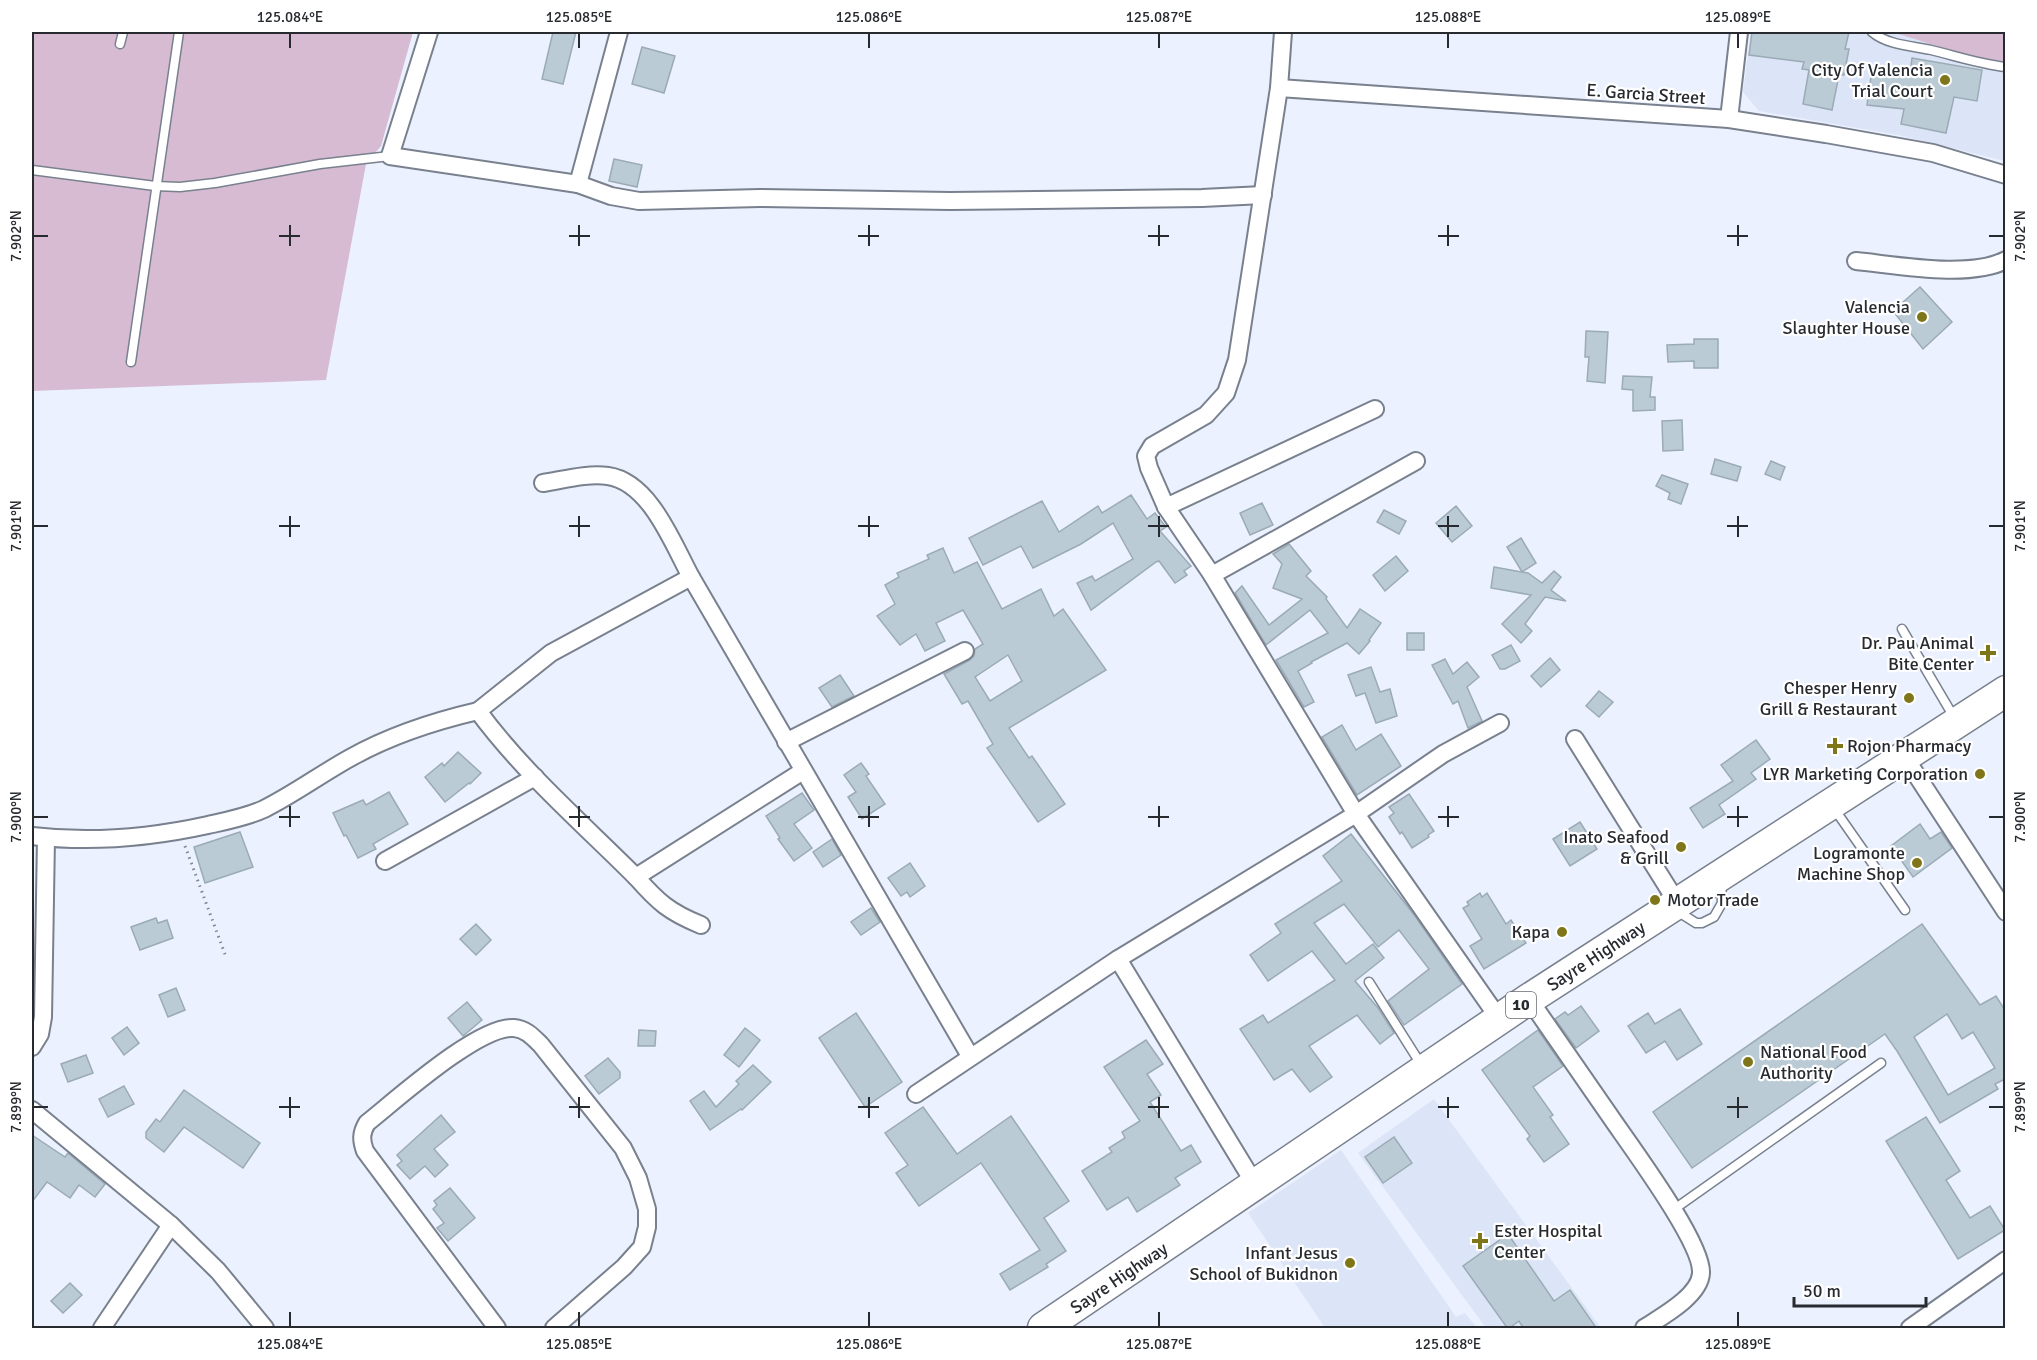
<svg xmlns="http://www.w3.org/2000/svg" width="2037" height="1360" font-family="Signika,sans-serif">
<rect width="100%" height="100%" fill="#ebf1fe"/>
<g fill="#dce5f7">
<polygon points="1751,32 2005,32 2005,161 1898,135 1759,111 1743,92"/>
<polygon points="1434,1099 1601,1328 1486,1328 1358,1153"/>
<polygon points="1341,1150 1456,1317 1465,1313 1477,1328 1325,1328 1248,1213"/>
</g>
<g fill="#d6bbd3">
<polygon points="32,32 413,32 381,146 366,164 326,380 32,391"/>
<path d="M1899,32H2005V61C1972,61 1931,43 1898,34Z"/>
</g>
<g fill="#bacbd5" stroke="#9babb5" stroke-width="1.5" fill-rule="evenodd">
<polygon points="553,32 576,32 563,84 542,79"/>
<polygon points="1752,32 1849,32 1845,49 1849,49 1844,75 1839,75 1832,110 1803,104 1809,70 1802,69 1804,62 1749,55"/>
<polygon points="642,47 675,56 664,93 632,84"/>
<polygon points="1912,58 1982,70 1977,101 1954,97 1946,133 1901,124 1904,109 1867,105 1872,70 1910,74"/>
<polygon points="614,159 642,165 637,187 609,181"/>
<polygon points="1920,287 1952,322 1923,349 1893,311"/>
<polygon points="1586,331 1608,332 1605,383 1587,381 1589,357 1585,357"/>
<polygon points="1694,339 1718,339 1718,368 1694,368 1694,361 1668,362 1667,345 1694,344"/>
<polygon points="1623,376 1652,377 1650,397 1655,397 1655,410 1633,411 1633,390 1622,389"/>
<polygon points="1682,420 1683,450 1663,451 1662,421"/>
<polygon points="1715,459 1741,467 1737,481 1711,474"/>
<polygon points="1771,461 1785,467 1780,480 1765,474"/>
<polygon points="1662,475 1688,484 1681,504 1668,499 1670,493 1656,486"/>
<polygon points="1131,495 1147,519 1155,513 1166,527 1160,531 1191,566 1184,571 1187,575 1175,583 1159,561 1156,562 1091,610 1077,583 1092,576 1095,581 1133,559 1113,523 1081,544 1033,568 1021,546 983,565 969,538 1042,501 1059,532 1098,506 1102,513"/>
<polygon points="1262,503 1273,525 1250,535 1240,513"/>
<polygon points="1456,506 1472,526 1452,542 1436,523"/>
<polygon points="1384,510 1406,521 1399,534 1377,522"/>
<polygon points="1521,538 1536,563 1522,572 1507,547"/>
<polygon points="1289,544 1311,571 1306,576 1327,597 1326,599 1347,628 1360,609 1381,623 1369,640 1370,641 1359,654 1347,643 1311,662 1312,663 1298,671 1314,702 1304,707 1276,660 1328,633 1310,610 1266,645 1235,593 1242,586 1269,625 1302,599 1273,588 1282,564 1273,554"/>
<path d="M943,548L954,573L977,562L1002,609L1041,589L1054,616L1063,609L1106,670L1009,728L1029,758L1032,756L1065,804L1038,822L987,748L993,744L968,701L962,704L944,674L970,660L974,656L975,649L983,644L963,610L936,623L945,641L925,651L916,634L900,645L877,616L895,604L885,585L899,577L897,573L929,559L927,555ZM1008,655L1022,681L990,701L975,677Z"/>
<polygon points="1396,556 1408,571 1385,591 1373,575"/>
<polygon points="1494,567 1528,573 1542,583 1554,571 1561,577 1551,590 1566,601 1545,597 1525,624 1532,631 1521,643 1502,624 1531,595 1491,588"/>
<rect x="1407" y="633" width="17" height="17"/>
<polygon points="1511,645 1520,661 1505,669 1500,669 1492,655"/>
<polygon points="1550,658 1560,670 1541,687 1531,676"/>
<polygon points="1445,659 1453,674 1467,662 1479,677 1467,687 1482,721 1468,728 1458,701 1453,704 1432,665"/>
<polygon points="1371,667 1380,692 1390,689 1397,716 1376,723 1365,693 1356,696 1348,675"/>
<polygon points="840,675 854,696 832,707 819,688"/>
<polygon points="1599,691 1613,702 1599,717 1586,706"/>
<polygon points="1342,725 1356,750 1381,734 1401,766 1357,795 1322,737"/>
<polygon points="1756,740 1770,759 1751,773 1756,779 1719,805 1725,814 1703,828 1690,808 1733,781 1721,765"/>
<polygon points="458,752 481,773 470,784 469,783 445,802 425,777 442,763 444,766"/>
<polygon points="861,763 869,774 866,776 885,804 862,819 848,797 856,792 844,775"/>
<polygon points="389,792 408,824 373,844 376,849 358,858 346,835 344,836 333,813 363,800 366,805"/>
<polygon points="802,793 814,810 794,824 812,848 794,861 778,839 780,838 766,816"/>
<polygon points="1409,794 1434,831 1428,835 1429,837 1412,848 1402,832 1400,834 1389,817 1394,813 1389,807"/>
<polygon points="1580,822 1597,849 1570,866 1553,839"/>
<polygon points="1920,824 1930,839 1941,832 1952,848 1913,877 1891,846"/>
<polygon points="240,832 253,867 205,883 194,847"/>
<polygon points="1351,834 1415,916 1462,984 1404,1025 1388,1001 1429,969 1399,930 1378,947 1344,904 1314,923 1346,964 1373,944 1384,958 1355,981 1378,1008 1394,1033 1380,1044 1357,1015 1309,1046 1332,1077 1310,1092 1292,1069 1274,1080 1240,1029 1263,1015 1268,1023 1335,980 1312,951 1268,981 1250,955 1281,933 1275,924 1342,881 1323,856"/>
<polygon points="832,839 841,855 823,867 813,852"/>
<polygon points="910,863 925,886 910,897 907,892 901,896 888,878"/>
<polygon points="1480,893 1482,897 1487,893 1506,924 1511,920 1526,943 1484,969 1470,946 1482,939 1463,908 1469,905 1467,902"/>
<polygon points="871,908 880,922 861,935 851,922"/>
<polygon points="156,918 158,923 167,920 173,938 140,950 131,927"/>
<polygon points="476,924 491,940 476,955 460,939"/>
<path d="M1922,924L1980,1005L1996,996L2006,1012V1085L2003,1080L1995,1084L1998,1089L1940,1123L1897,1051L1885,1034L1692,1168L1653,1112ZM1947,1014L1962,1039L1973,1032L1995,1068L1948,1095L1914,1037Z"/>
<polygon points="176,988 185,1010 168,1017 159,995"/>
<polygon points="467,1002 482,1020 463,1036 448,1018"/>
<polygon points="1581,1006 1599,1031 1576,1048 1555,1019 1565,1012 1568,1015"/>
<polygon points="1680,1009 1702,1044 1677,1060 1665,1041 1646,1053 1628,1026 1648,1013 1655,1024"/>
<polygon points="856,1013 902,1082 865,1107 819,1038"/>
<polygon points="127,1027 139,1043 124,1055 112,1038"/>
<polygon points="745,1028 760,1040 739,1067 724,1055"/>
<polygon points="639,1030 656,1031 655,1046 638,1046"/>
<polygon points="1538,1030 1563,1066 1533,1087 1553,1115 1550,1117 1569,1144 1544,1162 1527,1139 1530,1136 1482,1070"/>
<polygon points="1146,1040 1163,1064 1147,1074 1161,1095 1150,1102 1181,1151 1191,1145 1201,1162 1175,1178 1180,1185 1137,1212 1128,1197 1107,1210 1082,1171 1112,1152 1109,1148 1125,1138 1122,1132 1140,1121 1104,1067"/>
<polygon points="86,1055 93,1073 68,1082 61,1064"/>
<polygon points="608,1058 620,1072 620,1078 599,1094 585,1076"/>
<polygon points="753,1065 771,1082 742,1110 741,1109 710,1130 690,1101 704,1091 716,1107 739,1084 736,1081"/>
<polygon points="124,1086 134,1104 108,1117 99,1099"/>
<polygon points="184,1090 260,1143 243,1168 184,1127 164,1152 146,1138 146,1132 156,1119 160,1122"/>
<polygon points="923,1107 957,1154 1011,1116 1069,1201 1044,1218 1066,1251 1046,1264 1048,1267 1010,1290 1000,1274 1040,1250 981,1163 919,1206 896,1173 908,1165 885,1133"/>
<polygon points="441,1115 455,1132 434,1149 448,1165 435,1177 425,1166 410,1179 397,1165 402,1161 397,1155"/>
<polygon points="1926,1117 1960,1171 1946,1180 1970,1218 1990,1206 2005,1230 1958,1259 1886,1141"/>
<polygon points="32,1135 65,1157 68,1153 105,1184 95,1197 79,1185 70,1198 47,1182 32,1202"/>
<polygon points="1394,1137 1412,1163 1383,1183 1365,1157"/>
<polygon points="450,1188 475,1218 448,1241 437,1228 444,1223 433,1209 437,1205 434,1201"/>
<polygon points="1508,1234 1554,1301 1570,1290 1597,1329 1524,1329 1519,1321 1508,1329 1463,1266"/>
<polygon points="70,1283 82,1295 63,1313 51,1301"/>
</g>
<g fill="none" stroke-linecap="round" stroke-linejoin="round">
<g stroke="#79808e" stroke-width="11">
<g id="lane">
<path d="M1872,32C1887,45 1913,46 1931,50C1956,56 1980,64 2006,67"/>
<polyline points="120,44 123,32"/>
<polyline points="32,170 155,186 180,187 215,183 320,164 390,156"/>
<polyline points="131,362 179,32"/>
<polyline points="1902,629 1955,719"/>
<polyline points="1833,807 1905,910"/>
<polyline points="1677,911 1696,923 1702,923 1714,917 1722,903 1721,881"/>
<polyline points="1369,982 1422,1066"/>
<polyline points="1673,1210 1881,1063"/>
</g>
</g>
<g stroke="#79808e" stroke-width="20">
<g id="street">
<polyline points="429,32 390,156 578,184 619,32"/>
<polyline points="1283,32 1279,88 1237,360 1226,393 1206,415 1152,446 1146,456 1149,468 1166,507 1212,575 1356,814 1500,1020"/>
<polyline points="1279,88 1729,119 1826,134 1933,153 2006,175"/>
<polyline points="1729,119 1739,32"/>
<polyline points="578,184 611,196 639,201 760,198 950,201 1202,198 1263,195"/>
<path d="M1856,261C1897,265 1969,279 2006,260"/>
<path d="M543,483C563,480 587,473 608,476C650,482 673,544 691,577L970,1056"/>
<polyline points="1166,507 1375,409"/>
<polyline points="1212,575 1416,461"/>
<polyline points="1575,739 1678,904"/>
<polyline points="786,742 965,651"/>
<polyline points="1904,756 2006,912"/>
<path d="M32,836C91,843 149,838 208,825C226,821 247,817 264,809C294,794 321,774 350,758C389,736 435,721 478,711"/>
<polyline points="385,861 535,777"/>
<path d="M636,877C582,823 523,772 478,711L551,653L691,577"/>
<path d="M701,925C669,912 658,902 636,877L803,771"/>
<polyline points="1118,959 1256,1186"/>
<path d="M1529,999C1556,1038 1583,1077 1610,1116C1629,1144 1703,1243 1701,1273C1700,1296 1661,1317 1644,1328"/>
<polyline points="32,1047 40,1034 43,1017 46,838"/>
<polyline points="916,1094 1118,959 1356,814 1443,754 1500,723"/>
<polyline points="32,1110 171,1225 218,1271 265,1328"/>
<polyline points="102,1328 171,1225"/>
<path d="M497,1328L365,1151C361,1140 361,1133 367,1123C396,1100 479,1025 514,1028C526,1029 533,1037 541,1045L623,1148L638,1178L647,1209V1227L642,1247L624,1267L554,1328"/>
<polyline points="1910,1328 2006,1260"/>
</g>
</g>
<g stroke="#79808e" stroke-width="33">
<polyline id="highway" points="1043,1328 1529,999 2006,691"/>
</g>
<polyline stroke="#82878f" stroke-width="3" stroke-dasharray="1.5 4.5" stroke-linecap="butt" points="185,846 226,957"/>
<use href="#lane" stroke="#fff" stroke-width="8"/>
<use href="#street" stroke="#fff" stroke-width="16"/>
<use href="#highway" stroke="#fff" stroke-width="30"/>
</g>
<path fill="none" stroke="#272a2f" stroke-width="2" d="M290,33V48M579,33V48M869,33V48M1159,33V48M1448,33V48M1738,33V48M290,225V246M579,225V246M869,225V246M1159,225V246M1448,225V246M1738,225V246M33,236H48M279,236H300M569,236H590M858,236H879M1148,236H1169M1438,236H1459M1727,236H1748M1989,236H2004M290,516V537M579,516V537M869,516V537M1159,516V537M1448,516V537M1738,516V537M33,526H48M279,526H300M569,526H590M858,526H879M1148,526H1169M1438,526H1459M1727,526H1748M1989,526H2004M290,806V827M579,806V827M869,806V827M1159,806V827M1448,806V827M1738,806V827M33,817H48M279,817H300M569,817H590M858,817H879M1148,817H1169M1438,817H1459M1727,817H1748M1989,817H2004M290,1097V1118M579,1097V1118M869,1097V1118M1159,1097V1118M1448,1097V1118M1738,1097V1118M33,1107H48M279,1107H300M569,1107H590M858,1107H879M1148,1107H1169M1438,1107H1459M1727,1107H1748M1989,1107H2004M290,1312V1327M579,1312V1327M869,1312V1327M1159,1312V1327M1448,1312V1327M1738,1312V1327"/>
<g fill="#7f761a" stroke="#fff" stroke-width="2">
<circle cx="1945" cy="80" r="6"/>
<circle cx="1922" cy="317" r="6"/>
<path d="M1985 644h6v6h6v6h-6v6h-6v-6h-6v-6h6z"/>
<circle cx="1909" cy="698" r="6"/>
<path d="M1832 737h6v6h6v6h-6v6h-6v-6h-6v-6h6z"/>
<circle cx="1980" cy="774" r="6"/>
<circle cx="1681" cy="847" r="6"/>
<circle cx="1917" cy="863" r="6"/>
<circle cx="1655" cy="900" r="6"/>
<circle cx="1562" cy="932" r="6"/>
<circle cx="1748" cy="1062" r="6"/>
<path d="M1477 1232h6v6h6v6h-6v6h-6v-6h-6v-6h6z"/>
<circle cx="1350" cy="1263" r="6"/>
</g>
<g text-anchor="middle" dominant-baseline="central" stroke-width="4.5" stroke-linejoin="round" paint-order="stroke">
<rect fill="#fff" stroke="#686a6d" stroke-width="1.5" x="1506" y="992" width="30" height="26" rx="4.5"/>
<g font-size="16" font-weight="bold" fill="#272a2f">
<text x="1521" y="1005">10</text>
</g>
<g font-size="18" fill="#272a2f" stroke="#fff" text-anchor="end">
<text x="1933" y="70">City Of Valencia<tspan x="1933" dy="21">Trial Court</tspan></text>
<text x="1910" y="307">Valencia<tspan x="1910" dy="21">Slaughter House</tspan></text>
<text x="1974" y="643">Dr. Pau Animal<tspan x="1974" dy="21">Bite Center</tspan></text>
<text x="1897" y="688">Chesper Henry<tspan x="1897" dy="21">Grill &amp; Restaurant</tspan></text>
<text x="1847" y="746" text-anchor="start">Rojon Pharmacy</text>
<text x="1968" y="774">LYR Marketing Corporation</text>
<text x="1669" y="837">Inato Seafood<tspan x="1669" dy="21">&amp; Grill</tspan></text>
<text x="1905" y="853">Logramonte<tspan x="1905" dy="21">Machine Shop</tspan></text>
<text x="1667" y="900" text-anchor="start">Motor Trade</text>
<text x="1550" y="932">Kapa</text>
<text x="1760" y="1052" text-anchor="start">National Food<tspan x="1760" dy="21">Authority</tspan></text>
<text x="1494" y="1231" text-anchor="start">Ester Hospital<tspan x="1494" dy="21">Center</tspan></text>
<text x="1338" y="1253">Infant Jesus<tspan x="1338" dy="21">School of Bukidnon</tspan></text>
</g>
<g font-size="18" fill="#272a2f" stroke="#fff">
<text transform="translate(1646 94) rotate(4)">E. Garcia Street</text>
<text transform="translate(1596 956) rotate(-33)">Sayre Highway</text>
<text transform="translate(1119 1278) rotate(-34)">Sayre Highway</text>
</g>
</g>
<rect width="2037" height="1360" fill="none" stroke="#ffffff" stroke-width="66"/>
<path d="M1794 1297v9h132v-9" fill="none" stroke="#272a2f" stroke-width="3"/>
<text x="1803" y="1297" font-size="18" fill="#272a2f" stroke="#ffffff" stroke-width="4.5" paint-order="stroke">50 m</text>
<rect x="33" y="33" width="1971" height="1294" fill="none" stroke="#272a2f" stroke-width="2"/>
<g font-size="15" text-anchor="middle" fill="#272a2f">
<text x="290" y="22">125.084°E</text>
<text x="579" y="22">125.085°E</text>
<text x="869" y="22">125.086°E</text>
<text x="1159" y="22">125.087°E</text>
<text x="1448" y="22">125.088°E</text>
<text x="1738" y="22">125.089°E</text>
<text transform="translate(16 236) rotate(-90)" y="5">7.902°N</text>
<text transform="translate(2020 236) rotate(-90)" y="5">7.902°N</text>
<text transform="translate(16 526) rotate(-90)" y="5">7.901°N</text>
<text transform="translate(2020 526) rotate(-90)" y="5">7.901°N</text>
<text transform="translate(16 817) rotate(-90)" y="5">7.900°N</text>
<text transform="translate(2020 817) rotate(-90)" y="5">7.900°N</text>
<text transform="translate(16 1107) rotate(-90)" y="5">7.899°N</text>
<text transform="translate(2020 1107) rotate(-90)" y="5">7.899°N</text>
<text x="290" y="1349">125.084°E</text>
<text x="579" y="1349">125.085°E</text>
<text x="869" y="1349">125.086°E</text>
<text x="1159" y="1349">125.087°E</text>
<text x="1448" y="1349">125.088°E</text>
<text x="1738" y="1349">125.089°E</text>
</g>
</svg>
